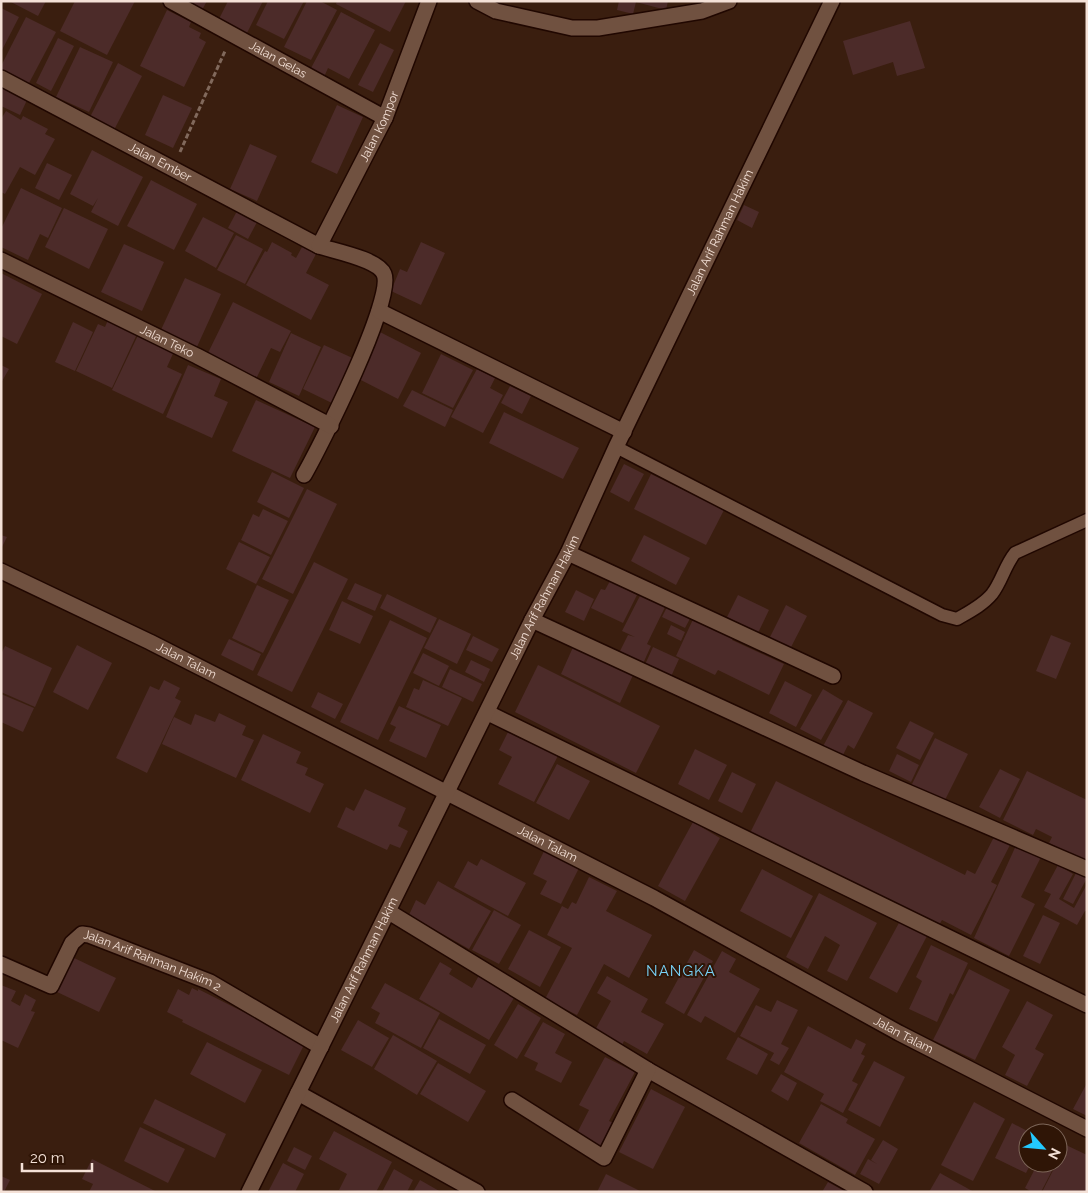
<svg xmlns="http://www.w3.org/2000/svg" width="1088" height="1193" font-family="Raleway,sans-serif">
<rect width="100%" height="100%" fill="#3a1e0f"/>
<g fill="#4c2b29">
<polygon points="9,1 46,1 38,16"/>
<polygon points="75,1 135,1 107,55 60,31"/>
<polygon points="186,1 207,1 202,10"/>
<polygon points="228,1 263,1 246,35 218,21"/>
<polygon points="268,1 304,1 284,39 256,25"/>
<polygon points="307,1 320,1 337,10 311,60 284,47"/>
<polygon points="337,1 406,1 390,32 336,4"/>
<polygon points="619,1 668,1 666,10 636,2 633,14 617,10"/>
<polygon points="1,8 19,17 1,52"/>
<polygon points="167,10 191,22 189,27 201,33 199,38 206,42 184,87 140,66"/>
<polygon points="341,12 375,30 349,79 328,68 324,77 310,70"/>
<polygon points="26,17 56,32 28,85 1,71 1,66"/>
<polygon points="910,21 925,68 897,76 893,62 853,75 843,41"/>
<polygon points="58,38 74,46 51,91 36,83"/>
<polygon points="380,43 394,50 373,92 358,85"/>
<polygon points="80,47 113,62 89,112 56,97"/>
<polygon points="118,63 142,76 114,130 90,117"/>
<polygon points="1,85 28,98 20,115 1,106"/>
<polygon points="163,95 192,108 173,148 145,135"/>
<polygon points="337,105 363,117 337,174 311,162"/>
<polygon points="6,111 21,120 23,116 48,129 45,134 55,139 35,175 20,167 5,194 1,192 1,119"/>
<polygon points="250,144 277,156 257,201 230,189"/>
<polygon points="92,150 143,177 118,226 91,212 98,198 93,206 70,194"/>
<polygon points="47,163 72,175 59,200 35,188"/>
<polygon points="151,180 197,204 174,250 127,226"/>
<polygon points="21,188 62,208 48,238 40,234 28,260 1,247 1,229"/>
<polygon points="744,205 759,212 752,228 737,220"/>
<polygon points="64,208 108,229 89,269 45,247"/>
<polygon points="237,211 257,222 248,239 228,228"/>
<polygon points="203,217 234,233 216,268 185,251"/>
<polygon points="236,235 263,249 245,284 217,270"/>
<polygon points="272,242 292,253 291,255 296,258 302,247 316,254 306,273 329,285 311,320 246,285 265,251 267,252"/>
<polygon points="421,242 445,253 421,305 391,291 400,269 407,272"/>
<polygon points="124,244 164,262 142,311 101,292"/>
<polygon points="1,273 42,294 17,344 1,336"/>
<polygon points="185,278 221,294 196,349 160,332"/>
<polygon points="233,302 291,331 280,352 271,348 256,379 207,355"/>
<polygon points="108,320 137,334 112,388 76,371 98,324 105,327"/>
<polygon points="73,322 93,332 75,371 55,362"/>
<polygon points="140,331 176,347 167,367 182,374 163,414 112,390"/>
<polygon points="378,331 421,353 398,399 355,377"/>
<polygon points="291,333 321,347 299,396 269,382"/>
<polygon points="324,345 357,360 336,405 303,389"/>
<polygon points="441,354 473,370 453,408 422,393"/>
<polygon points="1,365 9,369 1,383"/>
<polygon points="188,365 221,379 214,396 228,402 212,438 166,417"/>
<polygon points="477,369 495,378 490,388 503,395 483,433 451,417"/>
<polygon points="510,386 531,396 522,414 501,403"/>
<polygon points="412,390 453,410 445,427 403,406"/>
<polygon points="256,400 315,427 290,478 232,451"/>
<polygon points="504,412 579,448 563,479 489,443"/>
<polygon points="624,464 644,474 629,502 610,492"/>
<polygon points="272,472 304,488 289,518 257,502"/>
<polygon points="651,474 724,510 706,545 634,509"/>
<polygon points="307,489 337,504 293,594 262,579"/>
<polygon points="263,509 288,521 271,555 241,540 253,514 259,517"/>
<polygon points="1,535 7,537 1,549"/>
<polygon points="644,535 690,558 676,585 631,561"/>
<polygon points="239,542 270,557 256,584 226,569"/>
<polygon points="314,562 348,579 292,692 257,675"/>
<polygon points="610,581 637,595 623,623 591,608 601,589 605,590"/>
<polygon points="355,583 382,595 375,611 347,599"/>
<polygon points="257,585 289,600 263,653 232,638"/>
<polygon points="644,588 668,601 647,644 651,646 641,668 617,657 628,635 635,637 622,631"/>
<polygon points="576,590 594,599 584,621 565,612"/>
<polygon points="387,594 437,618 430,633 380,608"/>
<polygon points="738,595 769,610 758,633 727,617"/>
<polygon points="342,601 373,616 360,644 329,630"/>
<polygon points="670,601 693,613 685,628 662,617"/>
<polygon points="786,605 807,616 788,653 767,643"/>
<polygon points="695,615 735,634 732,640 784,664 769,695 718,670 715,675 676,656"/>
<polygon points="439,619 471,634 457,664 424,648"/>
<polygon points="390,620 427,638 378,740 340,722"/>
<polygon points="671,625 685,632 681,641 667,634"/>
<polygon points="1051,635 1071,643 1056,679 1036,671"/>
<polygon points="473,636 499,649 492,662 466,650"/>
<polygon points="229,639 261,654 253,671 221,655"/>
<polygon points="77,645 112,663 88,710 53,692"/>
<polygon points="574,645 634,673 620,703 561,674"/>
<polygon points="5,646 52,668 35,707 1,692 1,654"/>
<polygon points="653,647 679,659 669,681 643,669"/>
<polygon points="423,653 449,666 439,686 413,673"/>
<polygon points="471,660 490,669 484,682 465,672"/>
<polygon points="538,665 660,726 636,773 515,712"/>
<polygon points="450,669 482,684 473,702 442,687"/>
<polygon points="164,680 180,688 175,698 181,701 147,773 116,758 150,686 159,690"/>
<polygon points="423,680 462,698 448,726 406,707 414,688 419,690"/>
<polygon points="785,681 812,695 796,727 769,713"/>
<polygon points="823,689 843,701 821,740 800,729"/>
<polygon points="318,692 343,704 335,719 311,707"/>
<polygon points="1,694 34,708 23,732 1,722"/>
<polygon points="848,700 873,713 854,749 848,745 840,761 821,750"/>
<polygon points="399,706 441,725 426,758 389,741 396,727 390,724"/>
<polygon points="219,713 246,726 242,735 254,740 236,778 162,744 174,717 191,725 195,714 215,722"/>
<polygon points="910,721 934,733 920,760 896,748"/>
<polygon points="508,732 521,739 525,732 561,750 534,802 498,784 512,757 499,750"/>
<polygon points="263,734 301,752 296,763 308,768 305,775 324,784 310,813 241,780"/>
<polygon points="935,738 968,754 944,802 911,786"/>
<polygon points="695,749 727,765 709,800 678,784"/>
<polygon points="897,754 919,765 911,782 889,771"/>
<polygon points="557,764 590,781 569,820 536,803"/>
<polygon points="1000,769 1020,779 1000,818 979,807"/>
<polygon points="1027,771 1087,800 1087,862 1049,843 1052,837 1036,829 1033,835 1003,820"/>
<polygon points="732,772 756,784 742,813 718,801"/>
<polygon points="776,781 965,875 967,870 975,874 995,835 1011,843 991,882 997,885 971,935 942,920 938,927 750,833"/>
<polygon points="365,789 406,808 398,826 408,831 400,848 390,844 387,850 337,827 346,807 354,811"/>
<polygon points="693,822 720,838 685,901 658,886"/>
<polygon points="1018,841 1043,853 1021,897 1035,904 1009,956 974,938"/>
<polygon points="545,849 580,866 561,904 540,894 547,881 533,874"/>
<polygon points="481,859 526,883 508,916 454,887 468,861 477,866"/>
<polygon points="1058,865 1073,874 1059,899 1074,908 1087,884 1087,911 1085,911 1077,925 1044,907 1051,894 1044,891"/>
<polygon points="762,869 813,896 791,938 740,911"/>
<polygon points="1076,873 1087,878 1073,904 1063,899"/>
<polygon points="589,877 617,891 606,911 652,935 629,978 604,964 577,1015 545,999 572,948 547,935 562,906 568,909 572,902 576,904"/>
<polygon points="438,881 491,911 469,949 409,915 416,900 425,905"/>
<polygon points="819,893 877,923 847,981 827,971 840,945 825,936 808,969 786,957"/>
<polygon points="494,910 521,925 499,964 472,950"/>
<polygon points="1043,915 1060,923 1040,964 1023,956"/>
<polygon points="900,921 927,936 897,993 869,978"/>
<polygon points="529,930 561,947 540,987 508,969"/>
<polygon points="931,945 968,963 953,995 950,993 937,1022 909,1009 922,981 916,977"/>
<polygon points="694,950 713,961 684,1014 665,1003"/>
<polygon points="722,951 736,959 729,972 760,989 735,1033 705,1016 701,1023 687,1015"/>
<polygon points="72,957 116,978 99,1012 55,991"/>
<polygon points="440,962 452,969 449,974 472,988 482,970 518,991 489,1040 419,999"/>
<polygon points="969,969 1010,990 975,1060 933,1040"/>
<polygon points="607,976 648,999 641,1012 664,1024 647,1054 624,1041 621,1047 594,1032 611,1001 597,993"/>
<polygon points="385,983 440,1013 421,1048 375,1023 380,1013 371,1008"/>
<polygon points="1,985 16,991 11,1001 20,1006 25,994 36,1000 31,1011 35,1012 18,1048 1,1040"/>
<polygon points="192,988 198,991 198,989 305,1043 289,1075 182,1022 183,1020 167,1012 178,989 189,995"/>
<polygon points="777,1000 798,1010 781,1044 789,1048 779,1065 770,1060 774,1053 740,1036 756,1005 771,1012"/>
<polygon points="1027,1001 1053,1015 1035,1049 1044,1054 1027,1086 1005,1075 1015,1055 1002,1047"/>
<polygon points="518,1004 541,1018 517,1059 494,1045"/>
<polygon points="439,1019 486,1045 470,1074 423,1048"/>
<polygon points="358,1020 389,1038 372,1067 341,1050"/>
<polygon points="543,1022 565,1034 555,1053 572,1062 561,1083 535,1070 538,1063 524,1056"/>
<polygon points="808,1026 851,1049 856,1039 866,1044 861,1054 865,1056 852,1081 858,1084 843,1113 820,1101 824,1094 784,1072"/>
<polygon points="393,1035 437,1061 417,1095 374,1069"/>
<polygon points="738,1037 768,1054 757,1075 726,1059"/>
<polygon points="207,1042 262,1070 245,1103 190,1074"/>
<polygon points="605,1057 635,1072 609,1121 618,1125 605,1149 576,1135 589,1110 579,1105"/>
<polygon points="874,1061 905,1077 880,1127 848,1110"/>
<polygon points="438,1063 486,1091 468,1122 420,1094"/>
<polygon points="781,1074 797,1083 788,1101 771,1091"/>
<polygon points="1087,1083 1087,1116 1073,1109"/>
<polygon points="651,1089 685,1107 653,1169 619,1152"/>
<polygon points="155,1099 226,1134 215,1158 143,1123"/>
<polygon points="974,1102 1005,1119 973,1181 941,1165"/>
<polygon points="821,1104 848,1119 846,1123 875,1139 855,1175 799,1143"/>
<polygon points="1012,1123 1031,1133 1028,1133 1028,1163 1031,1163 1026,1173 995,1158"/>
<polygon points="140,1127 185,1149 168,1183 124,1161"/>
<polygon points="334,1131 392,1162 376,1192 339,1190 347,1174 319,1159"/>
<polygon points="883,1140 898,1149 879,1184 860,1174 868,1159 877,1164 871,1160"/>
<polygon points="1066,1145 1087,1155 1087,1192 1042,1192"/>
<polygon points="294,1147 312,1156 305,1170 287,1161"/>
<polygon points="92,1159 157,1192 89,1192 93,1184 82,1179"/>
<polygon points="283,1163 304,1174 295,1192 268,1192"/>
<polygon points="1038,1163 1056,1163 1041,1192 1032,1192 1025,1188"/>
<polygon points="394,1169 413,1180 407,1192 382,1192"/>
<polygon points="940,1173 974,1192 929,1192"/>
<polygon points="606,1174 642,1192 597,1192"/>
<polygon points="1,1176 10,1180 4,1192 1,1192"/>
<polygon points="420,1180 441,1192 413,1192"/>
<polygon points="828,1182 846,1192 822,1192"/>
</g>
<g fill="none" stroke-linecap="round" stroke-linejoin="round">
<g stroke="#200700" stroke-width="15">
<path id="service" d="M616,447L942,615L957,619C969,612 983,605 992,594C1002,581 1005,565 1015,553L1087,520"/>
</g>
<g stroke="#200700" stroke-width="18">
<g id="minor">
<path id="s1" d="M171,1L385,118"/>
<polyline points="477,1 496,11 572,28 598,28 702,11 729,1"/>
<path id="s2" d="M1,78L319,246C334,251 378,259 384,274C395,299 320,447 304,475"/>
<path id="s3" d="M319,246L385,118L429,1"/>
<path id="s4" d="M1,260L197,356L331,426"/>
<polyline points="379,311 624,432"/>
<polyline points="568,553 833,676"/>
<path id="s5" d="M1,571L150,642L654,898L899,1033L1087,1129"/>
<polyline points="532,620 863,773 1087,869"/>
<polyline points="488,713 1087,1005"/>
<polyline points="389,912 648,1070 865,1192"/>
<path id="s6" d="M1,964L51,986L72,943L82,934L89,935L210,982L321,1047"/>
<polyline points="298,1093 477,1192"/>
<polyline points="512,1100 604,1158 648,1070"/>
<path id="s7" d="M249,1192L532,620L568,553L616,447L832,1"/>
</g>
</g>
<polyline stroke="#81695c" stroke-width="3" stroke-dasharray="5 2.5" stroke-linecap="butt" points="180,152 225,51"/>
<use href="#service" stroke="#705140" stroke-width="12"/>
<use href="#minor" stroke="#705140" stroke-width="15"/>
</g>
<g text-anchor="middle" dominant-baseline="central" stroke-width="4" stroke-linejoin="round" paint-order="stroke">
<g font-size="12" fill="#f4e1d7" stroke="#2f1506">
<text stroke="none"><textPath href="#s1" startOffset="122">Jalan Gelas</textPath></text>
<text stroke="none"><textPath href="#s3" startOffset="134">Jalan Kompor</textPath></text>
<text stroke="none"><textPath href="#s2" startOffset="180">Jalan Ember</textPath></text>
<text stroke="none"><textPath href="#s7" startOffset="1069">Jalan Arif Rahman Hakim</textPath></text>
<text stroke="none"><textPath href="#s4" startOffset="185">Jalan Teko</textPath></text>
<text stroke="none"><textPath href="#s7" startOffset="664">Jalan Arif Rahman Hakim</textPath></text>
<text stroke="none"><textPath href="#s5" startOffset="206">Jalan Talam</textPath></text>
<text stroke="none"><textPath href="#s5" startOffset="611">Jalan Talam</textPath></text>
<text stroke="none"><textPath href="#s7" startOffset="259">Jalan Arif Rahman Hakim</textPath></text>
<text stroke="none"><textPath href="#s6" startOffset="191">Jalan Arif Rahman Hakim 2</textPath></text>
<text stroke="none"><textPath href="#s5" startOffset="1015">Jalan Talam</textPath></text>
</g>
<g font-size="15" letter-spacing="1" fill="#79d2f7" stroke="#2f1506">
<text x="681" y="971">NANGKA</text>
</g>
</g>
<rect width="1088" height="1193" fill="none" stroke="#f4e1d7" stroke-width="5"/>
<g transform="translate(1043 1148) rotate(117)"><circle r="24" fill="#2f1506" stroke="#7e675a"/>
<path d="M0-4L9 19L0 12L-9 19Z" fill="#23c9fe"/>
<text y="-8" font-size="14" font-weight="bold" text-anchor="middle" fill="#f4e1d7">N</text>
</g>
<path d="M22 1163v8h70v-8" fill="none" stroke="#f4e1d7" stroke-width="2.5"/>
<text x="30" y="1163" font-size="15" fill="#f4e1d7" stroke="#2f1506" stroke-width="4" paint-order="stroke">20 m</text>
</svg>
